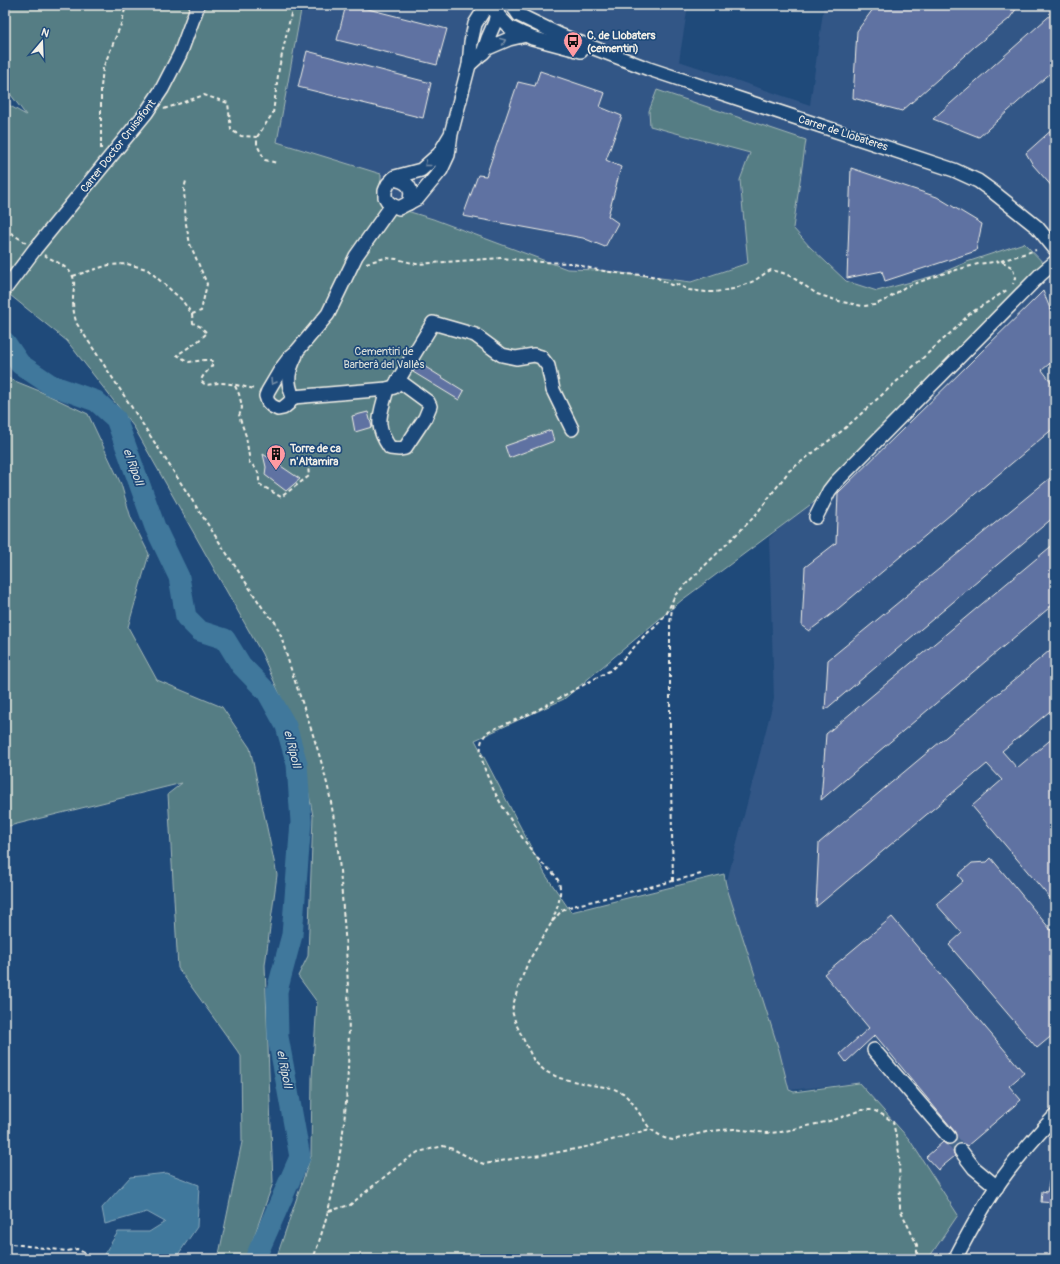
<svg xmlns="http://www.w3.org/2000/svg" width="1060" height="1264" font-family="Pangolin,sans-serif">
<rect width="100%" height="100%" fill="#1f4a7a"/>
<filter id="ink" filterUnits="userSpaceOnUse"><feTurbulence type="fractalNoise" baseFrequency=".025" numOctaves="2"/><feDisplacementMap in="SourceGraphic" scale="8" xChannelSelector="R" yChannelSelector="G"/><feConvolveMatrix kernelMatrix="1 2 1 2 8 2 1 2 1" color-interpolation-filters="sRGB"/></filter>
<g filter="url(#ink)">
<polygon fill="#325686" points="302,5 688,5 679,61 810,105 824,5 1055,5 1055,1259 920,1259 859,1083 789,1090 726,885 774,699 769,538 1052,272 967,262 937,275 877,291 846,281 810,247 793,228 758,259 691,282 598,270 567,269 433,219 381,203 277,142"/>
<g fill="#547d84" stroke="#a4b7b6">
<polygon points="5,5 302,5 277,142 381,174 381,203 433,219 567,269 598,270 691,282 748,263 740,180 750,153 650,126 649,111 657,90 806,140 793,228 810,247 846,281 877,291 937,275 967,262 1024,243 1052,272 814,502 682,600 564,699 475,740 545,874 571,912 724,874 726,885 779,1050 789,1090 794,1092 859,1083 909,1139 958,1215 928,1259 276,1259 311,1156 312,1078 317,1002 298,976 308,956 313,816 298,736 262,654 134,427 67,341 5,291 5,103 26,115 5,87"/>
<polygon points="5,377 37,390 88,414 121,484 131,518 149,554 128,627 157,680 222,707 250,748 277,875 265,965 273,1183 246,1259 218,1259 242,1142 241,1056 178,968 168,794 182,783 5,827"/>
</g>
<polygon fill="#40789c" stroke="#88a8ba" points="167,1173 199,1185 197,1227 175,1259 101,1259 118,1232 149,1232 165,1222 147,1212 105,1224 102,1208 130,1177"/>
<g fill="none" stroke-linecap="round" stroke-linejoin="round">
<polyline stroke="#40789c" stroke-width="21" points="5,342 20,364 51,385 96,401 116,419 155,527 179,577 186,617 200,631 225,639 241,665 267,692 286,726 297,764 301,822 292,935 277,991 278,1037 300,1157 255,1259"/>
</g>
<g fill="#5e72a2" stroke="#f4f1e8">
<polygon points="346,5 352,5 447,29 437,65 337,40"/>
<polygon points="876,5 1019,5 1009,19 974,47 902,111 853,98 857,31"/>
<polygon points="1055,11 1055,69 979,137 933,119"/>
<polygon points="307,51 431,83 423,118 298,87"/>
<polygon points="540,71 605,93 600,107 622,116 606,160 621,167 608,216 618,223 605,247 583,238 463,216 478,175 486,176 518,82 535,86"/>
<polygon points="1055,127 1055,190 1033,165 1026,153"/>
<polygon points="851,168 937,197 982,224 976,251 885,281 882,271 847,278"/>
<polygon points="1043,291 1055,321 1055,359 1042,370 1055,387 1055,427 833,613 809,631 802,626 805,567 836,543 838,493"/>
<polygon points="419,363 464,391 459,400 413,372"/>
<polygon points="368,412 372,427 355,432 352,416"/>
<polygon points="551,430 554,441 509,458 505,446"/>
<polygon points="263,454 300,479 286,491 265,475 266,467"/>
<polygon points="1055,474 1055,516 825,710 828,660"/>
<polygon points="1055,543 1055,603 821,800 826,734"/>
<polygon points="1055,646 1055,707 1002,751 1017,768 1055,736 1055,904 972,806 1002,780 987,764 816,907 819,843"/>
<polygon points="991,858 1055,935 1055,1033 1037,1048 949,945 962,933 936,904 963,881 958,875 972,863 987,862"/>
<polygon points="892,917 1024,1073 1009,1086 1021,1100 967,1146 960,1143 956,1145 953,1152 955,1156 938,1170 926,1157 943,1142 947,1145 954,1143 957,1139 955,1132 875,1035 846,1062 840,1054 869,1028 824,974"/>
<polygon points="1051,1173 1055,1173 1055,1203 1041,1202 1042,1191 1047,1192"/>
</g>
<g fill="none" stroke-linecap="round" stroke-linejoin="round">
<polyline stroke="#3f638a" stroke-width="13" stroke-dasharray="13 6" stroke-linecap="butt" points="949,1137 961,1151"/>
<g stroke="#f4f1e8" stroke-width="16">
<g id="minor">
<polyline points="491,5 492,9 509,27 532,38 581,51"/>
<polyline points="512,5 519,15 560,35 649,69 954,170 978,181 992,191 1037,227 1055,249"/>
<polyline points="483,53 488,38 495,22 498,7"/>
<polyline points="469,65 488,48 509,39 526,35"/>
<polyline points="451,134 439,154 421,170 395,177 388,184 385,191 385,197 388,202 392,205 399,208 418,198 441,170 448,155 451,134 469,65 471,42 475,24 482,13 484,5"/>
<path d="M393,179C408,181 414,188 409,203"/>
<polyline points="5,289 35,249 146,113 162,89 180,54 198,5"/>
<path d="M387,389C381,414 373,424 390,448L399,449L405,448L425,418L430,406L428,402L398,380"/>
<polyline points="293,397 387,389 394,387 433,323 475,335 502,355 516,358 534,355 541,357 548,366 553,390 572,429"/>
<polyline points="293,397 289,403 283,408 278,409 272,406 268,402 266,396 268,391 281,369 290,357 297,351 328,314 356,256 392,205"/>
<path d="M293,397C286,380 288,372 296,355"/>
<polyline points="816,517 829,491 836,482 1041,274 1055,262"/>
<polyline points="874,1050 949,1137"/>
<polyline points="961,1151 974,1168 997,1187"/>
<path d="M955,1259C969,1232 984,1204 1002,1179C1018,1157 1036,1136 1055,1116"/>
</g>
</g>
<g stroke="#f4f1e8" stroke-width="2" stroke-dasharray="4 3" stroke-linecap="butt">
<polyline points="164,109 204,95 228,103 231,130 241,136 257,137 257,145 265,160 277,163"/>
<polyline points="257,137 273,113 279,68 293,5"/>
<polyline points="101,149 101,87 103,68 122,22 126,5"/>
<polyline points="5,229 26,243"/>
<path d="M44,255C53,260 64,265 70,272C77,279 73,291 73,299C73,308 74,316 77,324C140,419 201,515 264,610L275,622L281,636C295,687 316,736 328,788C337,828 340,868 343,909C353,1026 354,1147 313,1259"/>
<polyline points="1001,261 1036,250"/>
<polyline points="366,263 385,258 397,259 416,264 501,258 541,262 570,263 598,270 623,274 647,275 656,277 671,285 676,284 689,290 706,292 715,292 733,289 754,281 767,272 771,270 783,273 792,277 817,294 842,302 863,306 874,305 886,300 905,287 945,273 978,264 1001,261 1013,268 1015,278 1013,284"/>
<polyline points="73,276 109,265 127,264 147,269 181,299 192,314 201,311 207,284 190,244 186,224 184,189 186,181"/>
<path d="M192,314L193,323L201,327L207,333L197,342L177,355L189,362L205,360H211L213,363C211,370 202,374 201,381C207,388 212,383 219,383C231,383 244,387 255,389"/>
<path d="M235,386L239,394L241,402L242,408L239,416L246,436L249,456V462C259,471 259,472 259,484L281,497L309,476L308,466L304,461"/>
<polyline points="701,874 569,907 562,910 552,922 528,962 518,988 514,1002 512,1011 516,1024 534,1061 545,1071 559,1078 591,1085 612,1088 623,1093 631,1101 650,1129 664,1138 673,1140 710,1131 734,1129 768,1133 781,1132 834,1120 861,1110 873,1110 883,1115 893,1122 897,1141 899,1153 900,1209 917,1245 917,1259"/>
<polyline points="673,881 670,735 670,623 673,602"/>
<path d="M552,922C556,910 564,894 558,880C555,873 543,865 537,858C519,834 477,774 481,744C482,738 485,735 489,731L532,713L611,670L626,656L646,634L654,628L661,620L667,613L675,595L754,517L789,471L843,430L957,327L969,314L1007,290"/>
<polyline points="329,1211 350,1205 373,1186 403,1162 418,1152 435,1148 443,1146 453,1149 478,1162 484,1164 518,1158 549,1154 591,1146 650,1129"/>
<polyline points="5,1243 67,1251 77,1249 88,1255 90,1259"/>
</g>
<use href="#minor" stroke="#1f4a7a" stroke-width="13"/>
</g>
<defs><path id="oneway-chevron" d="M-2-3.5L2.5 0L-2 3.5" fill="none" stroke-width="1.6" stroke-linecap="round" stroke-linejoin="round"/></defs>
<g stroke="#748da6">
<use href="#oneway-chevron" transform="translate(503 41) rotate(-23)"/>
<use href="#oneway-chevron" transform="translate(427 164) rotate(141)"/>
<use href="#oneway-chevron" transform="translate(273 382) rotate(121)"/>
</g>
</g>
<defs>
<g id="bus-pin" transform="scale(1)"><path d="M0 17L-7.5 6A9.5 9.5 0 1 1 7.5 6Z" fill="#ff9aa2" stroke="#1f4a7a"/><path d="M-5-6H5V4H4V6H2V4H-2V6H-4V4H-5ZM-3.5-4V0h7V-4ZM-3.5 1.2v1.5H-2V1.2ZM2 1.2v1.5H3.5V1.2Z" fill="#111"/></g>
<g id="building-pin" transform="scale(1)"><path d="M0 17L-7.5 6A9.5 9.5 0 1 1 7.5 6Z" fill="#ff9aa2" stroke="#1f4a7a"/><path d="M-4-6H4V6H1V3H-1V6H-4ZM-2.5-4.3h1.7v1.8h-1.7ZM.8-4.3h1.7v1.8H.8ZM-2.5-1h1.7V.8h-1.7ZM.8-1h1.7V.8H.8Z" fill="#111"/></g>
</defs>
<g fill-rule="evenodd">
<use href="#bus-pin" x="573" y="41"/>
<use href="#building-pin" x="276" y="454"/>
</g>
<g text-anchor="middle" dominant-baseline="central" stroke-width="3.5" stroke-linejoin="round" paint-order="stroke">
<g font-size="11" font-weight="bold" fill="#f4f1e8" stroke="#1f4a7a" text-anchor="start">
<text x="587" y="35">C. de Llobaters<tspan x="587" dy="13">(cementiri)</tspan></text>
<text x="290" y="448">Torre de ca<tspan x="290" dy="13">n'Altamira</tspan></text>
</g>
<g font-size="11" fill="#f4f1e8" stroke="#1f4a7a">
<text transform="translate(843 133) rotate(18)">Carrer de Llobateres</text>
<text transform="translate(118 146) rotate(-52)">Carrer Doctor Cruisafont</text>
</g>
<g font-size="11" fill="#dce0d9" stroke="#1f4a7a">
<text x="384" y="351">Cementiri de<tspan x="384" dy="13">Barberà del Vallès</tspan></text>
</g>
<g font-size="12" font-style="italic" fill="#d9dfdd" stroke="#1f4a7a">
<text transform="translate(133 467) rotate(70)">el Ripoll</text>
<text transform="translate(292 749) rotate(76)">el Ripoll</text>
<text transform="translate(284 1069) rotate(79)">el Ripoll</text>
</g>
</g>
<rect width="1060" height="1264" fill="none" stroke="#1f4a7a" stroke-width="20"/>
<rect x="10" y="10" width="1040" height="1244" fill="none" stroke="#f4f1e8" stroke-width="1.5" filter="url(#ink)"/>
<g transform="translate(42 42) rotate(19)" stroke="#1f4a7a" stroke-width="3" paint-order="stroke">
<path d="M0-3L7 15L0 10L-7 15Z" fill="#f4f1e8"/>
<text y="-6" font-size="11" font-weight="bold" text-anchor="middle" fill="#f4f1e8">N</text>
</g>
</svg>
